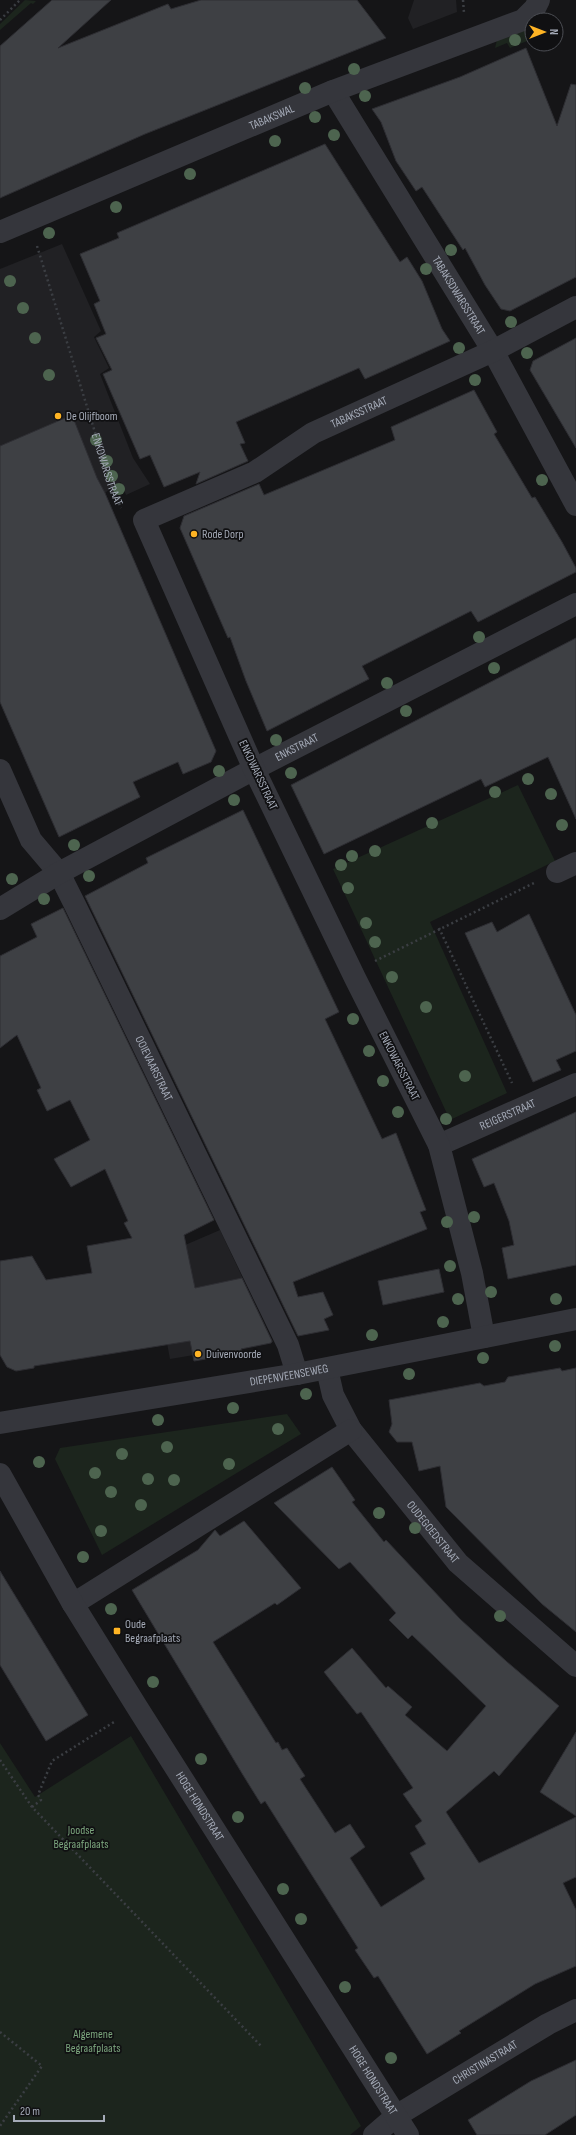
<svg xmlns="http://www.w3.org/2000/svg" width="576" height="2135" font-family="'Sofia Sans Condensed',sans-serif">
<rect width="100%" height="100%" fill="#151517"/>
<g fill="#212124">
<polygon points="414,0 456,0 457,12 413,29 408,18"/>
<polygon points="62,244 101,331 94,337 109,368 100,374 133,458 150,484 126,495 121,482 112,487 105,493 0,539 0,269"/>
<polygon points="220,1230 273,1342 170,1359 160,1306 141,1264"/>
</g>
<g fill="#1c251d">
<polygon points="25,0 36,1 33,4 31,3 0,30 0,24"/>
<polygon points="532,25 532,39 510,48 507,43 495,48 497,40"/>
<polygon points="518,785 555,861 430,922 507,1093 450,1120 333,869"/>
<polygon points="287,1414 301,1434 102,1555 55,1459 60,1448"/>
<polygon points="131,1736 361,2126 350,2135 0,2135 0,1743 35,1797"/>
</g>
<g fill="#3e4044" stroke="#2e2e33">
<polygon points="52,0 111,0 58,48 168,4 171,9 201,0 357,0 386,38 145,134 0,198 0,46"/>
<polygon points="526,48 557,126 571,84 576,85 576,277 510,311 501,309 485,285 465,248 463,250 422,187 416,191 396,161 381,122 372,109 460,77"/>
<polygon points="325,144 400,262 407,257 422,281 442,329 450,341 365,379 359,368 236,422 245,443 240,444 248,461 196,484 200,472 164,487 150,455 140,459 103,374 112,370 96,338 106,334 94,304 100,301 80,254 119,238 117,233"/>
<polygon points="576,338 576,448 530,370 533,361"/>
<polygon points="474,390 497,432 494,434 532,498 535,497 562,542 576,568 576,572 478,622 471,611 362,666 369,679 267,731 246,681 230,637 228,638 180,528 184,516 259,484 264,495 395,440 391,427"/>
<polygon points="72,415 97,478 105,493 216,751 211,762 183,774 178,762 133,782 140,797 59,837 0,702 0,446"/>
<polygon points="576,638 576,819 548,757 485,787 481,779 324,854 291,785"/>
<polygon points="243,810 339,1012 325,1019 382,1139 396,1133 426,1210 420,1212 427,1229 293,1282 298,1297 323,1292 333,1315 324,1319 329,1330 298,1336 85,896 148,863 146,858"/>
<polygon points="63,908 214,1220 184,1235 195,1288 242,1278 272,1341 271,1343 241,1349 242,1353 194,1361 190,1341 34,1366 34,1368 16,1371 7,1367 0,1355 0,1261 32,1256 46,1280 92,1273 87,1246 132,1238 124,1223 128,1221 105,1169 71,1187 54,1159 90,1140 70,1100 47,1111 37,1090 41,1088 17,1035 0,1048 0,956 37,937 31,924"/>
<polygon points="529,914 576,1015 576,1051 556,1060 561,1070 533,1082 465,933 492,922 497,932"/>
<polygon points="576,1112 576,1265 508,1279 502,1248 514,1245 509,1221 494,1183 484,1187 472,1159"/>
<polygon points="439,1269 444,1292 383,1305 378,1281"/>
<polygon points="560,1368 562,1371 576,1368 576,1632 542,1604 446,1507 440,1466 419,1471 412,1442 397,1442 389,1432 392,1424 389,1400 480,1383 484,1386 505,1382 508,1377"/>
<polygon points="332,1467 355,1500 352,1502 384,1542 386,1540 460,1619 506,1661 559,1706 499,1776 494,1771 446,1812 479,1863 576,1817 576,1877 563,1883 576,1910 576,1966 535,1984 459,2031 461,2033 427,2054 378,1976 374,1978 355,1950 358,1948 265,1801 261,1804 243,1775 132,1590 198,1550 215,1530 220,1536 244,1521 301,1588 277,1605 275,1603 213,1642 276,1743 278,1742 282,1750 287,1748 305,1776 300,1779 335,1833 350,1824 365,1847 350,1858 381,1907 425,1879 410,1853 426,1844 415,1826 422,1821 403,1794 413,1788 361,1712 357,1714 324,1672 352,1648 386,1688 388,1686 412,1707 405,1715 447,1751 486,1706 412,1635 408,1639 389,1620 396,1613 350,1562 339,1569 274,1503"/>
<polygon points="0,1571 88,1715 46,1741 0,1665"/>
<polygon points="576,1732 576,1816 540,1792"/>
<polygon points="576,2060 576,2115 545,2135 477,2135 468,2120 531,2081"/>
</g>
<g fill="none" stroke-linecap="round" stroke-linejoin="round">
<g stroke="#3b3e43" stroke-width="2.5" stroke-dasharray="2 3" stroke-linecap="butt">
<polyline points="463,0 464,13"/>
<polyline points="0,20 20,0"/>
<path id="s1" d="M37,246L112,487L121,508"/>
<polyline points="439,928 512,1083"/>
<polyline points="375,961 534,883"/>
<polyline points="0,1760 32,1807 262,2047"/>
<polyline points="32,1807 41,1800 38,1795 52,1761 114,1722"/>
<polyline points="0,2032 42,2066 0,2126"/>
</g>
<g stroke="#35363c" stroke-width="22">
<path id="s2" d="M333,91L493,351L576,505"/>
<path id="s3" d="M0,232L333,91L523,20L535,8L539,0"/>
<path id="s4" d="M0,770L31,840L59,873L75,905L288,1345L297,1374"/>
<polyline points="557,872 576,863"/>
<path id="s5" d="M0,909L59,873L254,769L576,604"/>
<path id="s6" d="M439,1145L576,1084"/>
<path id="s7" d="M484,1337L472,1273L439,1145L355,978L254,769L144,520L255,472L313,433L493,351L576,307"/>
<path id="s8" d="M327,1369L333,1395L351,1430L458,1563L576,1666"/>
<polyline points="73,1604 351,1430"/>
<path id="s9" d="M374,2135L396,2116L548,2024L576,2010"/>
</g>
<g stroke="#35363c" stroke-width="22">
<path id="s10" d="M0,1423L297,1374L576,1319"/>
<path id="s11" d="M0,1474L73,1604L137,1707L408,2135"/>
</g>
</g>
<g fill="#4d644f">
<circle cx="515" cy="40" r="6"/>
<circle cx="354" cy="69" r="6"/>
<circle cx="305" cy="88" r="6"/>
<circle cx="365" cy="96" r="6"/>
<circle cx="315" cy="117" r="6"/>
<circle cx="334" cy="135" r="6"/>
<circle cx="275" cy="141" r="6"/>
<circle cx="190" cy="174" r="6"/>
<circle cx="116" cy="207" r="6"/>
<circle cx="49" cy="233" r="6"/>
<circle cx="451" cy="250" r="6"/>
<circle cx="426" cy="269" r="6"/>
<circle cx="10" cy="281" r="6"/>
<circle cx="23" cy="308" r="6"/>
<circle cx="511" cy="322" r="6"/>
<circle cx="35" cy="338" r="6"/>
<circle cx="459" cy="348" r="6"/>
<circle cx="527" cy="353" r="6"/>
<circle cx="49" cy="375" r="6"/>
<circle cx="475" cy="380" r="6"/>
<circle cx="96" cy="440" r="6"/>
<circle cx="107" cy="461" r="6"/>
<circle cx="112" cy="476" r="6"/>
<circle cx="542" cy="480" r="6"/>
<circle cx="119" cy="489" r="6"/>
<circle cx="479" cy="637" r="6"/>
<circle cx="494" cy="668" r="6"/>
<circle cx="387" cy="683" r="6"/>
<circle cx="406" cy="711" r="6"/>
<circle cx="276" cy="740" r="6"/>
<circle cx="219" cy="771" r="6"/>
<circle cx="291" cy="773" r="6"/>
<circle cx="528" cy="779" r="6"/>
<circle cx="495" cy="792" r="6"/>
<circle cx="551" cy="794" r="6"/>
<circle cx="234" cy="800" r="6"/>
<circle cx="432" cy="823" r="6"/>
<circle cx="562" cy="825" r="6"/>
<circle cx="74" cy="845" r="6"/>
<circle cx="375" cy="851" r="6"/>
<circle cx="352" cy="856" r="6"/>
<circle cx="341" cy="865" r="6"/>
<circle cx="89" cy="876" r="6"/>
<circle cx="12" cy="879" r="6"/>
<circle cx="348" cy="888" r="6"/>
<circle cx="44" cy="899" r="6"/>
<circle cx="366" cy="923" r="6"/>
<circle cx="375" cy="942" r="6"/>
<circle cx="392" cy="977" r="6"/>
<circle cx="426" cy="1007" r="6"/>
<circle cx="353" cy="1019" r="6"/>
<circle cx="369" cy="1051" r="6"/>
<circle cx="465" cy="1076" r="6"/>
<circle cx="383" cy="1081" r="6"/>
<circle cx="398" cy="1112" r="6"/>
<circle cx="446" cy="1119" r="6"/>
<circle cx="474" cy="1217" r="6"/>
<circle cx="447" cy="1222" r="6"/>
<circle cx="450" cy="1266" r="6"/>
<circle cx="491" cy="1292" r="6"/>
<circle cx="458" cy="1299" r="6"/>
<circle cx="556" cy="1299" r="6"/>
<circle cx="443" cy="1322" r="6"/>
<circle cx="372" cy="1335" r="6"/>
<circle cx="555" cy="1346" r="6"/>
<circle cx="483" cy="1358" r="6"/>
<circle cx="409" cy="1374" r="6"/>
<circle cx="306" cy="1394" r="6"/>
<circle cx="233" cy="1408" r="6"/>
<circle cx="158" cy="1420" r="6"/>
<circle cx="278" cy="1429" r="6"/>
<circle cx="167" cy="1447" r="6"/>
<circle cx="122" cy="1454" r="6"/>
<circle cx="39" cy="1462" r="6"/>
<circle cx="229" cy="1464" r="6"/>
<circle cx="95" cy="1473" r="6"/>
<circle cx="148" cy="1479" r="6"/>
<circle cx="174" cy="1480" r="6"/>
<circle cx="111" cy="1492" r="6"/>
<circle cx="141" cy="1505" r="6"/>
<circle cx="379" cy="1513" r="6"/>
<circle cx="415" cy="1528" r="6"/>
<circle cx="101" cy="1531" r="6"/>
<circle cx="83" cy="1557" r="6"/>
<circle cx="111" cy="1609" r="6"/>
<circle cx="500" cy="1616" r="6"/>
<circle cx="153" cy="1682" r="6"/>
<circle cx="201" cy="1759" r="6"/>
<circle cx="238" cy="1817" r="6"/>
<circle cx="283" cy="1889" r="6"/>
<circle cx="301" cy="1919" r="6"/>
<circle cx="345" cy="1987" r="6"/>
<circle cx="391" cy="2058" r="6"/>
</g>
<g fill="#ffb424" stroke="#101012" stroke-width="1.5">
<circle cx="58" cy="416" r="4"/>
<circle cx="194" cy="534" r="4"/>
<circle cx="198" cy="1354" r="4"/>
<rect x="113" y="1627" width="8" height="8" rx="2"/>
</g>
<g text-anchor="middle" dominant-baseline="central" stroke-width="3.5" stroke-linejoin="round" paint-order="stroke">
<g font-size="12" fill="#a5abb8" stroke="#101012">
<text stroke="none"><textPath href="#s3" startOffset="295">TABAKSWAL</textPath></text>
<text stroke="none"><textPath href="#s2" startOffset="240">TABAKSDWARSSTRAAT</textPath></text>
<text stroke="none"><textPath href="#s7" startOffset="1130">TABAKSSTRAAT</textPath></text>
<text stroke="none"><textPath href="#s1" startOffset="234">ENKDWARSSTRAAT</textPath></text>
<text stroke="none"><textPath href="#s5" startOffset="338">ENKSTRAAT</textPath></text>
<text transform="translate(258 775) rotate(65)">ENKDWARSSTRAAT</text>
<text transform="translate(399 1066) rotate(63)">ENKDWARSSTRAAT</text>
<text stroke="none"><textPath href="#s4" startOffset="337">OOIEVAARSTRAAT</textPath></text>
<text stroke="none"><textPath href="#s6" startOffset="75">REIGERSTRAAT</textPath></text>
<text stroke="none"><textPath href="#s10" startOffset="293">DIEPENVEENSEWEG</textPath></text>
<text stroke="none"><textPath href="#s8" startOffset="197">OUDEGOEDSTRAAT</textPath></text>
<text stroke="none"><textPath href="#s11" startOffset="388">HOGE HONDSTRAAT</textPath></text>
<text stroke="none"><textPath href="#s9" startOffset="133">CHRISTINASTRAAT</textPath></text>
<text stroke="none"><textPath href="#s11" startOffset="712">HOGE HONDSTRAAT</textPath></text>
</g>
<g font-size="12" fill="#a5abb8" stroke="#101012" text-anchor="start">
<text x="66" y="416">De Olijfboom</text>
<text x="202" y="534">Rode Dorp</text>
<text x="206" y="1354">Duivenvoorde</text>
<text x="125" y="1624">Oude<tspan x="125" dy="14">Begraafplaats</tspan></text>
</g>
<g font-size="12" fill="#7ba57d" stroke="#101012">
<text x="81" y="1830">Joodse<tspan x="81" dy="14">Begraafplaats</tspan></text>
<text x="93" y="2034">Algemene<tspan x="93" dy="14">Begraafplaats</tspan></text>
</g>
</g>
<g transform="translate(544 32) rotate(90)"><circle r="19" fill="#101012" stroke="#4c4e54"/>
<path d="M0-3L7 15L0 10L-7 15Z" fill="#ffb424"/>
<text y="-6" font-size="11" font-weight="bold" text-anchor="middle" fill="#a5abb8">N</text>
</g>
<path d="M14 2115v6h90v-6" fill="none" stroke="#a5abb8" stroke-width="2"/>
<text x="20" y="2115" font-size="12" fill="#a5abb8" stroke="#101012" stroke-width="3" paint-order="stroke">20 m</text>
</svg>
